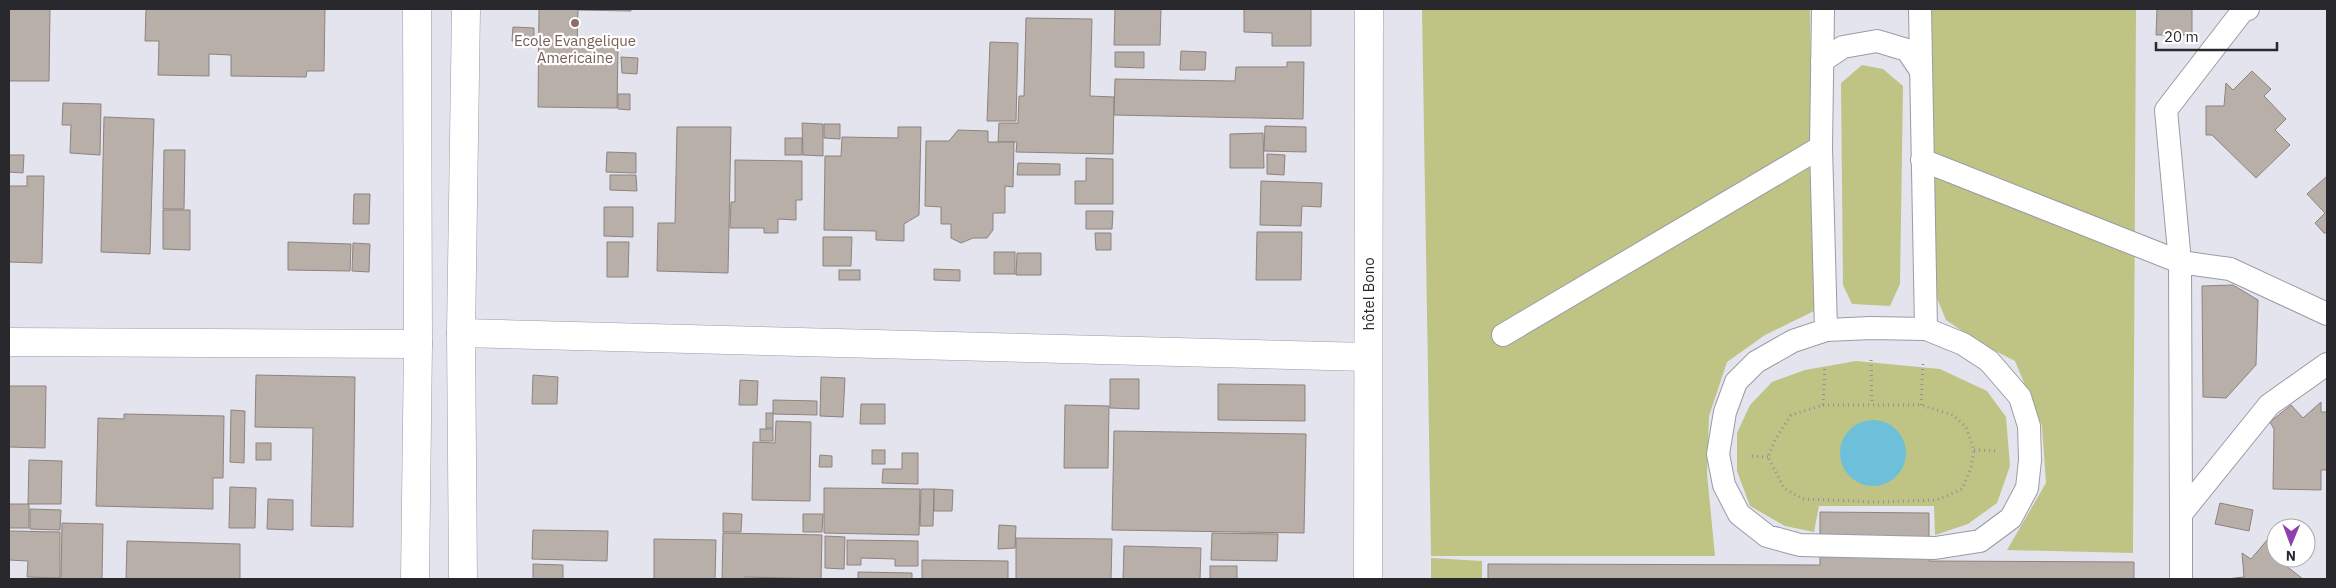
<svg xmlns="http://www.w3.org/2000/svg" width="2336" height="588" font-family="'IBM Plex Sans',sans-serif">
<rect width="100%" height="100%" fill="#e4e4ef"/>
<g fill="#bfc384">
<polygon points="1422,9 1810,9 1814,311 1765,335 1727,362 1709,416 1707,474 1715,556 1431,556"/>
<polygon points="1928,9 2136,9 2133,553 2007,550 2046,483 2042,426 2015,361 1980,343 1946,320 1934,291"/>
<polygon points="1862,65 1883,69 1903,86 1900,284 1890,306 1852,304 1843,285 1841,83"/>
<polygon points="1856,361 1940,369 1987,391 2006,417 2010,466 1997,503 1968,524 1935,535 1934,506 1819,506 1814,532 1785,526 1750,506 1737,471 1737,433 1750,405 1772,382 1805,370"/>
<polygon points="1431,558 1482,561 1482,579 1431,579"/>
</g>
<circle fill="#6dbfda" cx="1873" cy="453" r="33"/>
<g fill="#b9afa9" stroke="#8d837e">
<polygon points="9,9 50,9 49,81 9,81"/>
<polygon points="146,9 325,9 324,71 307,71 306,77 231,76 231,55 209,54 209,76 158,75 159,41 145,41"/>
<polygon points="539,9 631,9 631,11 578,10 577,45 618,46 617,108 538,107"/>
<polygon points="1115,9 1161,9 1160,45 1114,45"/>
<polygon points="1244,9 1311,9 1311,46 1272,46 1272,33 1244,32"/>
<polygon points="2157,9 2192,9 2192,35 2156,35"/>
<polygon points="1026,18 1092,19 1090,96 1114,97 1113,154 1016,152 1017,142 998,142 999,123 1018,123 1019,96 1024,96"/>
<polygon points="513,27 534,28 534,42 512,41"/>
<polygon points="990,42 1018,43 1016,121 987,121"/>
<polygon points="1181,51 1206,52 1205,70 1180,70"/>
<polygon points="1115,52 1144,52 1144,68 1115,67"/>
<polygon points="621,57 638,58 637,74 622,73"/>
<polygon points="1287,62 1304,62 1303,119 1114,115 1115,79 1235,81 1236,67 1287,67"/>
<polygon points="2252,71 2271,89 2264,96 2286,119 2275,130 2290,145 2256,178 2212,135 2206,135 2206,106 2224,106 2226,83 2233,90"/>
<polygon points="618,94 630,94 630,110 618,109"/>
<polygon points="63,103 101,104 100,155 70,153 71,125 62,125"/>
<polygon points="104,117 154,119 150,254 101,252"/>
<polygon points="802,123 823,124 823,156 803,155"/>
<polygon points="824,124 840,124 840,139 824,138"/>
<polygon points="1265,126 1306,127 1306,152 1264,151"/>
<polygon points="677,127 731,127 728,273 657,271 658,223 675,223"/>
<polygon points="898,127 921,127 919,215 904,224 904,241 876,240 876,231 824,230 825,156 841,156 842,137 898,138"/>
<polygon points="958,130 988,131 988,142 1014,142 1013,187 1005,186 1005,213 993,213 993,230 987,238 973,238 961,243 951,238 951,224 941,224 941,207 925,206 926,141 949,141"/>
<polygon points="1263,133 1264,168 1230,168 1230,134"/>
<rect x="785" y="138" width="17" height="17"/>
<polygon points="164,150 185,150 184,209 163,209"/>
<polygon points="607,152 636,153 636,173 606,172"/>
<polygon points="1267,154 1285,155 1284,175 1267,174"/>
<polygon points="9,155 24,155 23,173 9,172"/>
<polygon points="1086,158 1113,159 1113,204 1075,204 1075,181 1086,181"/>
<polygon points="735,160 802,161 802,200 796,200 796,220 778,219 778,233 764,233 764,228 730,228 731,202 735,202"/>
<polygon points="1018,163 1060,164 1060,175 1017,175"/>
<polygon points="610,175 636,175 637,191 610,190"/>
<polygon points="27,176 44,176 42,263 9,262 9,186 27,186"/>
<polygon points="2326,177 2327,178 2327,233 2324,233 2315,223 2325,213 2307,194"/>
<polygon points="1261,181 1322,183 1321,207 1302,206 1301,226 1260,225"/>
<polygon points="354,194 370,194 369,224 353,224"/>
<polygon points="604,207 633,207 633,237 604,236"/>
<polygon points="163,210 190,210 190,250 163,249"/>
<polygon points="1086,211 1113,211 1112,229 1086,229"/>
<polygon points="1257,232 1302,232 1301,280 1256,280"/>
<polygon points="1095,233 1111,233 1111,250 1096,250"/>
<polygon points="823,237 852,237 851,266 823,266"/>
<polygon points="288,242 351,244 350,271 288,270"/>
<polygon points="607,242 629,242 628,277 607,277"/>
<polygon points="353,243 370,244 369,272 352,271"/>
<rect x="994" y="252" width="21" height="22"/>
<polygon points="1017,253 1041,253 1041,275 1016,275"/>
<polygon points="934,269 960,270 960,281 934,280"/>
<rect x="839" y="270" width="21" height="10"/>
<polygon points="2233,285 2258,300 2256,365 2226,398 2203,397 2202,286"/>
<polygon points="256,375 355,377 353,527 311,526 313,428 255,427"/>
<polygon points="533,375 558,377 557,404 532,404"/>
<polygon points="821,377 845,378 843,417 820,416"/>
<polygon points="1110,379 1139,379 1139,409 1110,408"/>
<polygon points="740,380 758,381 757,405 739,405"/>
<polygon points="1218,384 1305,385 1305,421 1218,420"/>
<polygon points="9,386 46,386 45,448 9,447"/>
<polygon points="773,400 817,401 817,415 773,414"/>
<polygon points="2321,402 2321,412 2327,412 2327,470 2321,470 2321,490 2273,489 2274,429 2270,422 2291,405 2303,418"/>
<polygon points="861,404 885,404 885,424 860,424"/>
<polygon points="1065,405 1109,406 1108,468 1064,468"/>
<polygon points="231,410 245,411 244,463 230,462"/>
<rect x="766" y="413" width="7" height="15"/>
<polygon points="124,414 224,416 223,478 213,478 213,509 96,506 98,418 124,419"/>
<polygon points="776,421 811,422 810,501 752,500 753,442 775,443"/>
<rect x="760" y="429" width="13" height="12"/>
<polygon points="1114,431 1306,434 1304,533 1112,530"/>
<rect x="256" y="443" width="15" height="17"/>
<rect x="872" y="450" width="13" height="14"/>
<polygon points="902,453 918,453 918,484 882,483 883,469 902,469"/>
<polygon points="820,455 832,456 832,467 819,467"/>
<polygon points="29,460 62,461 61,504 28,504"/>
<polygon points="230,487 256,488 255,528 229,528"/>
<polygon points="824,488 920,489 919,535 824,533"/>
<polygon points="921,489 934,489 933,526 920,526"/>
<polygon points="934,489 953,490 952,511 934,511"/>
<polygon points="268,499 293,500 293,530 267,529"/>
<polygon points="2220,503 2253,510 2249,531 2215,524"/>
<rect x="9" y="504" width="20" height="24"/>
<polygon points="30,509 61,510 60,530 30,529"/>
<polygon points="1820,512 1929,513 1929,561 2134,562 2134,579 1488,579 1488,564 1820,565"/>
<polygon points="723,513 742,514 741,532 723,532"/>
<polygon points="803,514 823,514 822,532 803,532"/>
<polygon points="62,523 103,524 102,579 61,579"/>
<polygon points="999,525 1016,526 1015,548 998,549"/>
<polygon points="533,530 608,531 607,561 532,559"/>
<polygon points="9,531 60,532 60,578 27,577 28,561 9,560"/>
<polygon points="723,533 822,535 821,579 745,577 745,579 722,579"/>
<polygon points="1212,533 1278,534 1277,561 1211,560"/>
<polygon points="825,536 845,537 844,569 825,568"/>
<polygon points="1016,538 1112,539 1111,579 1016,579"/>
<polygon points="654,539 716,540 715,579 654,579"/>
<polygon points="2268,539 2276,545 2276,558 2285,558 2281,562 2303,579 2226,579 2244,577 2242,553 2251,559"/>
<polygon points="847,540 918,541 918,566 895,566 895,559 861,558 861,565 847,565"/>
<polygon points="127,541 240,544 240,579 126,579"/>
<polygon points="1124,546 1201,548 1200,579 1123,579"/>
<polygon points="922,560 1008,561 1008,579 922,579"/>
<polygon points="533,564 563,565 563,579 533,579"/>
<rect x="1210" y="566" width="27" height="13"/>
<polygon points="858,572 912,573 912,579 858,579"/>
</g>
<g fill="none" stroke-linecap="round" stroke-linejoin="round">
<g stroke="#9b9ba5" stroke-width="24">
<g id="service">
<polyline points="1823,9 1821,147 1826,330"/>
<polyline points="1920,9 1926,329"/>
<polyline points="1822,61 1843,47 1877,41 1907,50 1921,71"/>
<polyline points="1922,160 2180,262 2166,110 2244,9 2248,9"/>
<polygon points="1871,328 1926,329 1963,344 1989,361 2020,397 2029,426 2030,460 2027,488 2011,518 1980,541 1935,548 1800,545 1767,536 1739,514 1724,485 1718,454 1725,412 1736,382 1756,362 1793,341 1826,330"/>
<polyline points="1503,335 1821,147"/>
<polyline points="2181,514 2180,262 2230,269 2327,314"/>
<polyline points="2181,579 2181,514 2269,405 2327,364"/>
</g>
</g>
<g stroke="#9b9ba5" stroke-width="29">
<g id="minor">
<polyline points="461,333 1367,357"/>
<polyline points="9,342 418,344"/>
<polyline points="415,579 418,344 417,9"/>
<polyline points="463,579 461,333 466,9"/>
</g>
</g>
<g stroke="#9b9ba5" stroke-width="29">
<polyline id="tertiary" points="1368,579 1369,9"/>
</g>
<g stroke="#92929a" stroke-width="3" stroke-dasharray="1 4" stroke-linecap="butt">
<polyline points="1871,360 1872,405"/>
<polygon points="1823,405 1921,405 1953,415 1966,427 1974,450 1971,468 1962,489 1937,500 1877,502 1803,499 1784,488 1768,457 1775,440 1791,415"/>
<polyline points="1823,405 1825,365"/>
<polyline points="1921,405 1923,363"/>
<polyline points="1974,450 1998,451"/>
<polyline points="1752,456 1768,457"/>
</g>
<use href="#service" stroke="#fff" stroke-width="22"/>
<use href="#minor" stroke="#fff" stroke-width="28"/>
<use href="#tertiary" stroke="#fff" stroke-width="28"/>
</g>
<circle fill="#8d6e63" stroke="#fff" stroke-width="2" cx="575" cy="23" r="5"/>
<g text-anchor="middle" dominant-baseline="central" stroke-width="4.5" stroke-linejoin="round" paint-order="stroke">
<g font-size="15" fill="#785e54" stroke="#fff">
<text x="575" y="40">Ecole Evangelique<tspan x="575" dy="17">Americaine</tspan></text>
</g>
<g font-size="15" fill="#29292d" stroke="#fff">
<text transform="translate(1368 294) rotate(-90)">hôtel Bono</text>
</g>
</g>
<rect width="2336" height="588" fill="none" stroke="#29292d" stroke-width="20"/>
<g transform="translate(2291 543) rotate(181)"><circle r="24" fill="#ffffff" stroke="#a9a9ab"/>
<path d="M0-4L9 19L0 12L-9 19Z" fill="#8f3fae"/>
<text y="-8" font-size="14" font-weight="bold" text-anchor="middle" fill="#29292d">N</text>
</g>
<path d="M2156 42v8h121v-8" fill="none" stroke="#29292d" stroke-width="2.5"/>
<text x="2164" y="42" font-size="15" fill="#29292d" stroke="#ffffff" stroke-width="4" paint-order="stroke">20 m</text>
</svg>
